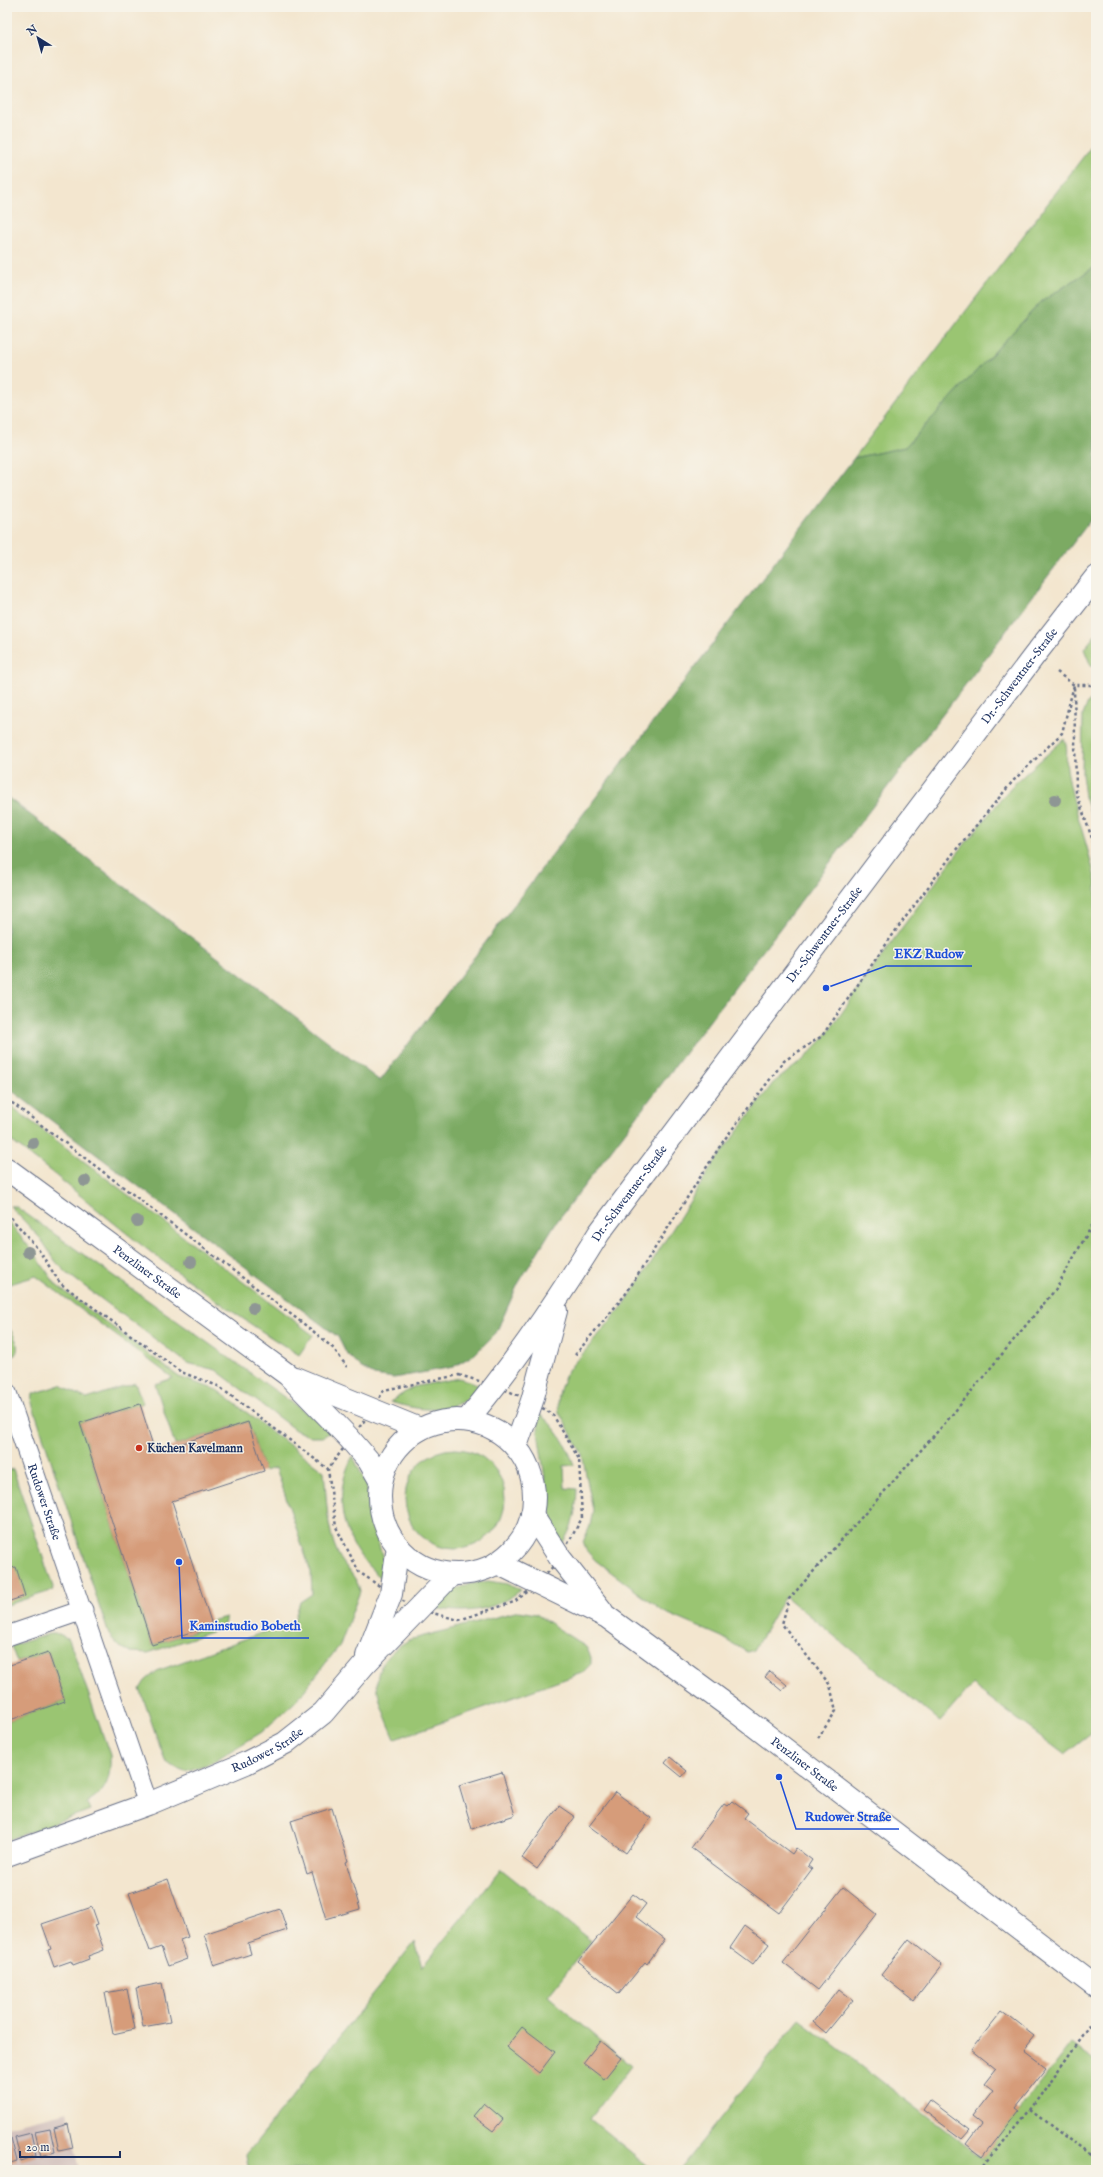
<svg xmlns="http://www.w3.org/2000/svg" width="1103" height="2177" font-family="'IM FELL English',serif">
<rect width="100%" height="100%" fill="#f7f3e8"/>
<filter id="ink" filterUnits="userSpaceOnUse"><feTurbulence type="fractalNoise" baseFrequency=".025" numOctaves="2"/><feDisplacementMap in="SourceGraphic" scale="8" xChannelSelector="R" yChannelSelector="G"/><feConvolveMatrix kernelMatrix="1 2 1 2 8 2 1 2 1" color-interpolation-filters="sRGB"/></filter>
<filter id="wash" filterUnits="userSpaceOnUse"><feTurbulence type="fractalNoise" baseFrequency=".012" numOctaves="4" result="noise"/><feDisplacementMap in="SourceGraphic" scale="16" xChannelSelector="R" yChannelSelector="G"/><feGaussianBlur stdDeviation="0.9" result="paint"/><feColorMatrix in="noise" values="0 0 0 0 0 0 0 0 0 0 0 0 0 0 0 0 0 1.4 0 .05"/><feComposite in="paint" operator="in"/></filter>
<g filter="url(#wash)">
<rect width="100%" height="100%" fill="#f3e6cf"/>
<polygon fill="#d1c0bc" points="67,2112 80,2170 7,2170 7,2127"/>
<g fill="#9ac572" stroke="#5a7a68">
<polygon points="1096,140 1096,266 1041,302 905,447 854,458"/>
<polygon points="1096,634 1096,667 1091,666 1084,649"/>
<polygon points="1096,696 1096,830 1085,797 1082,774 1083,715 1088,702"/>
<path d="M1064,739C1069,748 1065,759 1067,769C1073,808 1088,844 1096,883V1729L1064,1754L972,1685L940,1722L785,1596L754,1650L747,1652L722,1637L664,1612L595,1560L586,1550L583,1542L590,1526L593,1510L582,1454L559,1412C555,1394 566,1368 580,1357L627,1301L714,1163L773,1083L803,1060L824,1038L901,929L956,855L1011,787Z"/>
<path d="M7,1103L313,1335L299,1355C242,1320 188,1281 135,1240C92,1206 51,1170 7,1138Z"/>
<polygon points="10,1206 15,1206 332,1431 323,1437 311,1437 295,1430 216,1370 187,1363 68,1274 56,1262 41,1239"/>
<path d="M7,1220L35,1254L56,1285L179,1377L217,1390L324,1471C327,1499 326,1528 338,1554C344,1567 357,1576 360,1591L340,1645L296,1701L262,1732L209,1764L185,1771L172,1766L165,1761L140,1689L145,1681L157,1671L294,1621L300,1602L312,1594L311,1572L276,1468L264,1471L248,1422L175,1445L155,1384L173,1378L36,1276L7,1285Z"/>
<path d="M7,1324C12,1333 23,1347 14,1356L7,1342Z"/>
<path d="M459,1378L484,1386C454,1414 428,1413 390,1402L413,1387Z"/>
<polygon points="135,1383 143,1403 80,1423 152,1645 212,1626 211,1621 226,1617 226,1622 217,1630 148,1653 131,1652 120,1647 109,1635 32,1403 33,1394 60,1385 87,1399"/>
<path d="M539,1414C557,1427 567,1445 574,1465L564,1466L565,1488L577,1489C576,1510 574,1526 562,1544L554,1527L549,1505L538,1432Z"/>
<circle cx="455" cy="1499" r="50"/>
<path d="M353,1456L367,1486L368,1508L384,1562L383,1579C345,1551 329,1499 353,1456Z"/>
<polygon points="13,1469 54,1590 7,1605 7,1471"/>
<path d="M488,1581L508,1584L521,1590C495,1610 467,1615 435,1608C453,1587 462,1585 488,1581Z"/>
<path d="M519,1611L536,1614L586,1647L591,1657V1664L582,1673L395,1739C377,1697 361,1667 409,1640Z"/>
<path d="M49,1634H59L69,1639L110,1755C111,1778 107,1792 87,1803L90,1810L7,1840V1721L65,1701L48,1652L17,1662L11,1646Z"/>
<polygon points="501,1869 591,1941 548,1996 631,2066 590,2119 653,2170 249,2170 246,2155 415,1941 422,1967"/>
<polygon points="800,2019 982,2158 1071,2043 1096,2063 1096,2170 679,2170"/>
</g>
<polygon fill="#7baa64" stroke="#4b6c61" points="1096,266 1096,513 555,1224 518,1284 496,1333 475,1354 453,1367 394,1378 374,1375 360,1367 346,1353 338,1337 7,1087 7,797 380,1081 854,458 905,447 1041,302"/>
<g id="blocks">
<g fill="#d69c7a">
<polygon points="140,1404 155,1452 248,1422 264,1471 172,1501 212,1625 152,1645 80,1423"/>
<polygon points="16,1567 25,1596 7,1602 7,1569"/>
<polygon points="48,1652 65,1701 7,1721 7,1666"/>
<polygon points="770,1671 787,1685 782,1691 765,1677"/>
<polygon points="670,1757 687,1771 682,1777 665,1763"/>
<polygon points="502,1772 515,1815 472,1829 459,1785"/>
<polygon points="615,1792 651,1818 626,1853 589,1826"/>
<polygon points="732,1801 748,1813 744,1818 792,1854 796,1848 812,1860 808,1866 812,1869 779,1913 691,1848 724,1804 727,1806"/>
<polygon points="559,1806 575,1817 537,1869 522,1858"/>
<polygon points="332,1808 348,1861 346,1862 360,1909 326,1919 312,1872 307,1874 291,1821"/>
<polygon points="168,1879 188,1937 180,1940 187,1959 168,1966 161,1947 150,1951 129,1893"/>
<polygon points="843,1887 877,1914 818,1990 783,1963"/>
<polygon points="633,1894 646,1904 636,1917 665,1939 647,1964 645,1962 619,1994 578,1961"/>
<polygon points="92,1907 98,1924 95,1925 104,1950 88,1956 89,1959 73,1965 71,1961 54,1967 48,1950 51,1949 42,1924"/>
<polygon points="280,1909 287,1930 248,1943 251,1954 214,1966 204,1934"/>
<polygon points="745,1926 769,1944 753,1965 730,1948"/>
<polygon points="909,1939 942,1965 914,2001 881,1975"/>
<polygon points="162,1983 170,2022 143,2027 136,1988"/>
<polygon points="127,1989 135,2029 113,2034 105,1993"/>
<polygon points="839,1989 853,2000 826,2033 813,2022"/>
<polygon points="1002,2011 1034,2036 1023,2050 1047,2068 1015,2108 1019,2111 983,2157 966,2144 981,2124 972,2117 993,2090 985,2084 996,2070 971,2050"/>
<polygon points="522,2027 555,2052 539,2073 506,2047"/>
<polygon points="600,2041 621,2058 604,2079 583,2063"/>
<polygon points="930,2100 970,2130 962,2139 923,2110"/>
<polygon points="484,2103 503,2119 493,2131 473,2116"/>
<polygon points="68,2124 73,2148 59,2151 54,2128"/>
<polygon points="50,2129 55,2152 41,2156 35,2132"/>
<polygon points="31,2133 36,2156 21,2161 15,2137"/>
<polygon points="11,2138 17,2161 7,2164 7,2139"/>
</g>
</g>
</g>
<g filter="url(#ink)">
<use href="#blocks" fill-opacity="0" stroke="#676f86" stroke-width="1"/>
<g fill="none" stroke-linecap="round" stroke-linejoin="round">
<g stroke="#676f86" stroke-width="21">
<g id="lane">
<path id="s1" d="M7,1393L148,1804"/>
<polyline points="7,1636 83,1610"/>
</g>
</g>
<g stroke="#676f86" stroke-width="24">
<g id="street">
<path id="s2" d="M467,1420C517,1361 559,1298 599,1233L1034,656L1096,577"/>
<polyline points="516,1446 532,1401 556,1311"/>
<polyline points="367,1656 391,1594 398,1546"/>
<path id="s3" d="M7,1855L148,1804L246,1763L285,1743L323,1713L364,1665L452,1574"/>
</g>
</g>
<g stroke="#676f86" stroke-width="24">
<g id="secondary">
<path id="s4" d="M7,1169L288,1375L349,1438L369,1461L381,1482"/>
<polyline points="295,1378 420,1429"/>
<circle cx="457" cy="1497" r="77"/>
<polyline points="532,1515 560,1558 602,1611"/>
<path id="s5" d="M497,1563L607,1617L731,1708L1096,1987"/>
</g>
</g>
<g stroke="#676f86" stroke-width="2.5" stroke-dasharray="3 3" stroke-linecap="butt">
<polyline points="1057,672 1074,685 1076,792 1096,850"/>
<polyline points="7,1099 313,1331 334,1349 347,1367"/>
<polyline points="7,1213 38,1249 60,1283 181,1372 218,1386 328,1469"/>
<polyline points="575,1355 625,1295 724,1140 784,1061 822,1036 899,926 955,851 1013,781 1062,733 1074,685 1096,685"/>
<polygon points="459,1375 496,1386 532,1401 553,1415 579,1459 582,1518 560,1558 539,1583 514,1602 459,1620 417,1609 391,1594 359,1572 336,1527 328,1469 373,1409 384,1390"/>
<polyline points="818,1738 836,1711 830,1685 782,1624 789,1599 946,1422 1055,1290 1094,1222 1096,1213"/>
<polyline points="1030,2110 1096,2160"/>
<polyline points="980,2170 1030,2110 1096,2017"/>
</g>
<use href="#lane" stroke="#fff" stroke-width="19"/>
<use href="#street" stroke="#fff" stroke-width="22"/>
<use href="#secondary" stroke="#fff" stroke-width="22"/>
</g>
<g fill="#8e9694">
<circle cx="1055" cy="800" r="6"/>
<circle cx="33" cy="1143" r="6"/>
<circle cx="85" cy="1181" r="6"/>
<circle cx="137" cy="1221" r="6"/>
<circle cx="28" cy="1252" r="6"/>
<circle cx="191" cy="1262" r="6"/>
<circle cx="253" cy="1308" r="6"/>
</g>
</g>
<circle fill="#c8321e" stroke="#f7f3e8" stroke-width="1.5" cx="139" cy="1448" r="4"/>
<g text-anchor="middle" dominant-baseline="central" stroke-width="3" stroke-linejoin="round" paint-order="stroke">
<g font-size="12" fill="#1b2f5e" stroke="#f7f3e8">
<text stroke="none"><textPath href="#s2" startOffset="927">Dr.-Schwentner-Straße</textPath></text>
<text stroke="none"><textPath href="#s2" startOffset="603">Dr.-Schwentner-Straße</textPath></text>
<text stroke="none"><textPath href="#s2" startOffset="279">Dr.-Schwentner-Straße</textPath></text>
<text stroke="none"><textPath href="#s4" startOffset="174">Penzliner Straße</textPath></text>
<text stroke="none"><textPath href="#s1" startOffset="115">Rudower Straße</textPath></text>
<text stroke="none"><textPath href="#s3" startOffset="281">Rudower Straße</textPath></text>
<text stroke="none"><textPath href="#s5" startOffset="369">Penzliner Straße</textPath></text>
</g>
<g font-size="12" font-weight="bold" fill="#1b2f5e" stroke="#f7f3e8" text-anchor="start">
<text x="147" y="1448">Küchen Kavelmann</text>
</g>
</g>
<path fill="none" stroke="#1d4ed8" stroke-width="1.5" d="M826 988L886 966H972M179 1562L182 1638H309M779 1777L796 1829H899"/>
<g fill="#1d4ed8" stroke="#f7f3e8" stroke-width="1.5">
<circle cx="826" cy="988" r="4"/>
<circle cx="179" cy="1562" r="4"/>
<circle cx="779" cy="1777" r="4"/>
</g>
<g font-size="13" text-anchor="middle" font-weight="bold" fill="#1d4ed8" stroke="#f7f3e8" stroke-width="3" stroke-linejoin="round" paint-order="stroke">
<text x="929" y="958">EKZ Rudow</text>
<text x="245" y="1630">Kaminstudio Bobeth</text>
<text x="848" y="1821">Rudower Straße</text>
</g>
<rect width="1103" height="2177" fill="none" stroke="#f7f3e8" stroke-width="24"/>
<g transform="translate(38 38) rotate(323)" stroke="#f7f3e8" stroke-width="3" paint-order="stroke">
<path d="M0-3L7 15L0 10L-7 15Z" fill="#1b2f5e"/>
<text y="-6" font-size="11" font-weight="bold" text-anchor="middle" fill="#1b2f5e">N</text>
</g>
<path d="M20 2151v6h100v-6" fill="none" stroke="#1b2f5e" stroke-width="2"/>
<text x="26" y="2151" font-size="12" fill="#1b2f5e" stroke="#f7f3e8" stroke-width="3" paint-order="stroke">20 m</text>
</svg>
